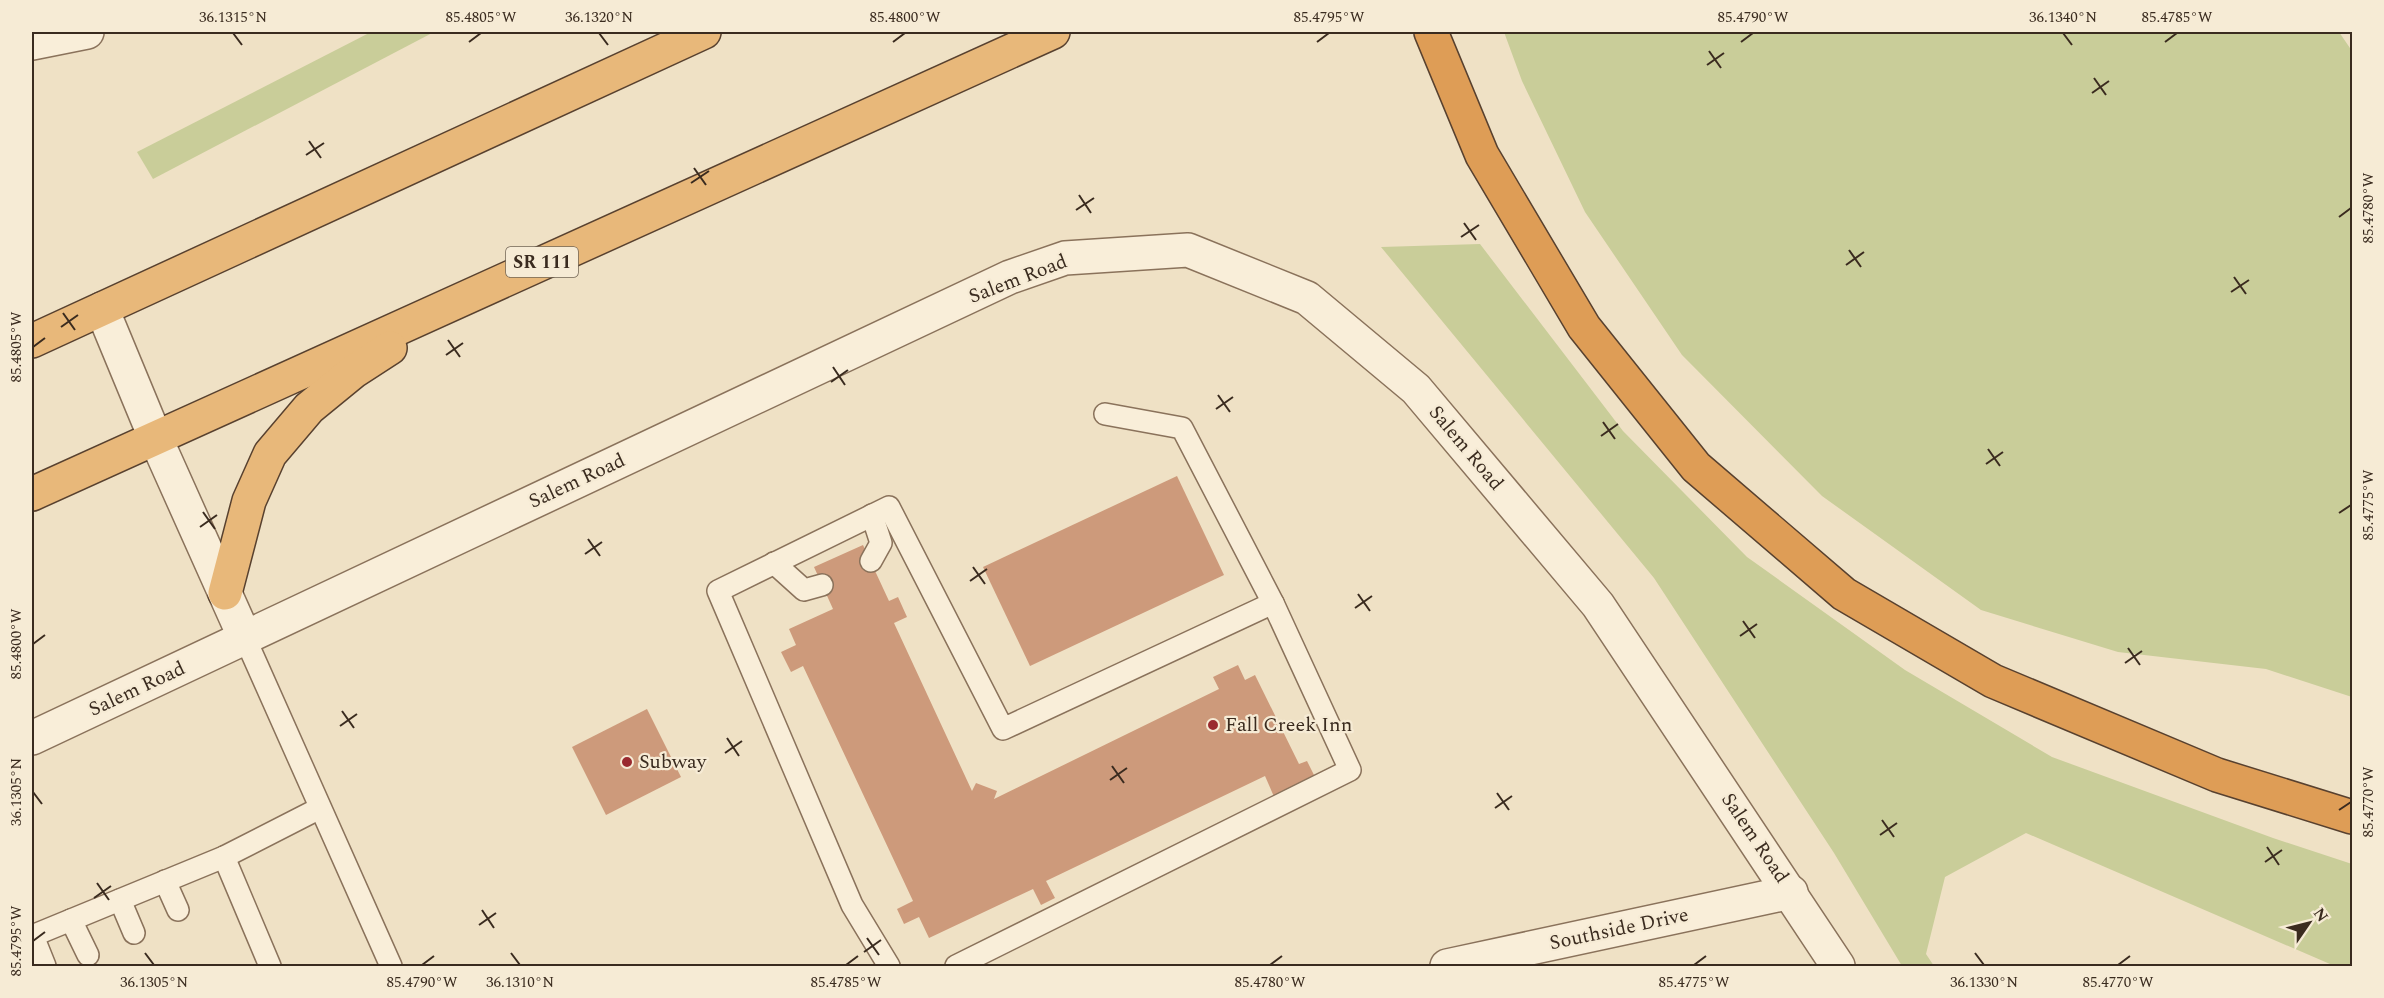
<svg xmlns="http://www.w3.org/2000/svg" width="2384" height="998" font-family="Spectral,serif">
<rect width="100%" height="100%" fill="#efe1c5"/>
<g fill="#c9cd99">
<polygon points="371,32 434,32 153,179 137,152"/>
<polygon points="1504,32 2339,32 2352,51 2352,697 2266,669 2118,652 1981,610 1822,496 1682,355 1585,212 1522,81"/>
<polygon points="1480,244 1623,431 1747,557 1905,670 2052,757 2273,838 2352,864 2352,966 2336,966 2330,964 2026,833 1945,877 1926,954 1934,966 1902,966 1834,853 1654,578 1381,247"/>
</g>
<g fill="#cd9a7b">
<polygon points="1177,476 1224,575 1030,666 983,567"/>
<polygon points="863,545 889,601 898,597 907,617 894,623 972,791 976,783 997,791 994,799 1219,689 1213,677 1238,665 1245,680 1255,675 1299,764 1307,761 1316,779 1275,799 1265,776 1046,881 1055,898 1041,905 1033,889 929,938 919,917 904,924 897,909 913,901 803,666 791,672 781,652 796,645 789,629 833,609 814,567"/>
<polygon points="647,709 681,777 606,815 572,747"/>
</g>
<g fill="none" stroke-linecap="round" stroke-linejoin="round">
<g stroke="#8a725b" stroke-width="24">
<g id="service">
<polyline points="1105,414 1182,428 1273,603"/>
<polyline points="871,561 881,543 872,515"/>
<polyline points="774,563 804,590 822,585"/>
<polyline points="245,638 391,966"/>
<polyline points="224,857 270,966"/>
<polyline points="165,881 178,910"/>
<polyline points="120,900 134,933"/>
<polyline points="71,920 88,955"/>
<polyline points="32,936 224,857 320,808"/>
<polyline points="33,936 45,966"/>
<polyline points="889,966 852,905 718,591 889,507 1003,729 1273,603 1350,770 956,966"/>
</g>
</g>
<g stroke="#8a725b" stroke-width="36">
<g id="minor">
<polyline points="32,43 87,32"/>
<polyline points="102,309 155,437 245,638"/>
<polyline points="32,738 1010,277 1065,258 1188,250 1307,298 1416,389 1598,605 1838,966"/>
<polyline points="1447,966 1791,892"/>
</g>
</g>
<g stroke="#58412f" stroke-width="36">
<g id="trunk">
<polyline points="32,341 704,32"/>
<polyline points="32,494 1053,32"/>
<polyline points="225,593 249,501 270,454 309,408 353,372 390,348"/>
</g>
</g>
<g stroke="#58412f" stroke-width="36">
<polyline id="motorway" points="1431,32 1482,155 1584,327 1696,467 1844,594 1993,681 2217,775 2352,817"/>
</g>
<use href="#service" stroke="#f9eed9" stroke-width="21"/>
<use href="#minor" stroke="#f9eed9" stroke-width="33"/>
<use href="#trunk" stroke="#e8b87a" stroke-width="33"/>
<use href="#motorway" stroke="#de9d56" stroke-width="33"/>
</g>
<path fill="none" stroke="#3a2b1f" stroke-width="2" d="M233,33L242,45M599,33L608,45M2063,33L2072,45M469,42L481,33M893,42L905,33M1317,42L1329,33M1741,42L1753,33M2165,42L2177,33M1709,51L1721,68M1707,65L1724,53M2094,78L2106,95M2092,93L2109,81M309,141L321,158M306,155L324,143M694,168L706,185M691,183L709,171M1079,195L1091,213M1076,210L1094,198M2339,217L2351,208M1464,223L1476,240M1461,237L1479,225M1849,250L1861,267M1846,265L1864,252M2234,277L2246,294M2231,292L2249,280M63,313L75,330M61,327L78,315M448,340L460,357M33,347L45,338M446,355L463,343M833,367L845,385M831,382L848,370M1218,395L1230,412M1216,409L1233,397M1603,422L1615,439M1601,436L1618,424M1988,449L2000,466M1986,464L2003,452M203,512L215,529M2339,513L2351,505M200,527L217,515M588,539L600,556M585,554L602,542M973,567L985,584M970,581L987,569M1358,594L1370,611M1355,608L1372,596M1743,621L1755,638M1740,636L1757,624M33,644L45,635M2128,648L2140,665M2125,663L2142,651M342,711L354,728M340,726L357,714M727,738L739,756M725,753L742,741M1112,766L1124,783M1110,780L1127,768M33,792L42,804M1497,793L1509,810M1495,808L1512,796M2339,810L2351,802M1882,820L1894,837M1880,835L1897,823M2267,847L2279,865M2265,862L2282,850M97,883L109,900M94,898L111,886M482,910L494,928M479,925L496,913M867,938L879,955M33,941L45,932M864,952L881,940M145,953L154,965M511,953L520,965M1975,953L1984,965M422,965L434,956M846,965L858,956M1270,965L1282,956M1694,965L1706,956M2118,965L2130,956"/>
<g fill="#9a2a2f" stroke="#f6ebd5" stroke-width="2">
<circle cx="1213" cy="725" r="6"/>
<circle cx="627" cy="762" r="6"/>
</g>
<g text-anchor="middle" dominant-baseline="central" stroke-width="4.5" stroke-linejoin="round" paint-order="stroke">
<rect fill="#f6ebd5" stroke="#726556" stroke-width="1.5" x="506" y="247" width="72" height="30" rx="4.5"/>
<g font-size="18" font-weight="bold" fill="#3a2b1f">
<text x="542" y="262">SR 111</text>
</g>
<g font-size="20" fill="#3a2b1f" stroke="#f6ebd5">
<text transform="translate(1018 279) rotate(-21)">Salem Road</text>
<text transform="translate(1466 448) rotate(50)">Salem Road</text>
<text transform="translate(577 481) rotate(-25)">Salem Road</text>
<text transform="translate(137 689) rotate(-25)">Salem Road</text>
<text transform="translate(1755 838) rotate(56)">Salem Road</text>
<text transform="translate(1619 929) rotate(-12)">Southside Drive</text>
</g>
<g font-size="20" fill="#3a2b1f" stroke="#f6ebd5" text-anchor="start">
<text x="1225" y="725">Fall Creek Inn</text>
<text x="639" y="762">Subway</text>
</g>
</g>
<rect width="2384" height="998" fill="none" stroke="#f6ebd5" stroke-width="66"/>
<g transform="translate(2309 923) rotate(55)" stroke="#f6ebd5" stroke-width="4.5" paint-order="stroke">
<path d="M0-4.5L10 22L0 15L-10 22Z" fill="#3a2b1f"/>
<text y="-9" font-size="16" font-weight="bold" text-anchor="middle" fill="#3a2b1f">N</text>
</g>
<rect x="33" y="33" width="2318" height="932" fill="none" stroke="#3a2b1f" stroke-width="2"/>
<g font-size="15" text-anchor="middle" fill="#3a2b1f">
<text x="233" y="22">36.1315°N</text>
<text x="481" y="22">85.4805°W</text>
<text x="599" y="22">36.1320°N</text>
<text x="905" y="22">85.4800°W</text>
<text x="1329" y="22">85.4795°W</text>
<text x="1753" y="22">85.4790°W</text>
<text x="2063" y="22">36.1340°N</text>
<text x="2177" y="22">85.4785°W</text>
<text transform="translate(2368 208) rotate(-90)" y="5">85.4780°W</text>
<text transform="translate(16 347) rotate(-90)" y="5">85.4805°W</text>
<text transform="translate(2368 505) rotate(-90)" y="5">85.4775°W</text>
<text transform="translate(16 644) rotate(-90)" y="5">85.4800°W</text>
<text transform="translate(16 792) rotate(-90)" y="5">36.1305°N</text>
<text transform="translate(2368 802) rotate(-90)" y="5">85.4770°W</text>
<text transform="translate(16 941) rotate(-90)" y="5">85.4795°W</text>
<text x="154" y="987">36.1305°N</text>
<text x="422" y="987">85.4790°W</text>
<text x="520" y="987">36.1310°N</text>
<text x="846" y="987">85.4785°W</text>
<text x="1270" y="987">85.4780°W</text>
<text x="1694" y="987">85.4775°W</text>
<text x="1984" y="987">36.1330°N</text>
<text x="2118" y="987">85.4770°W</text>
</g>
</svg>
